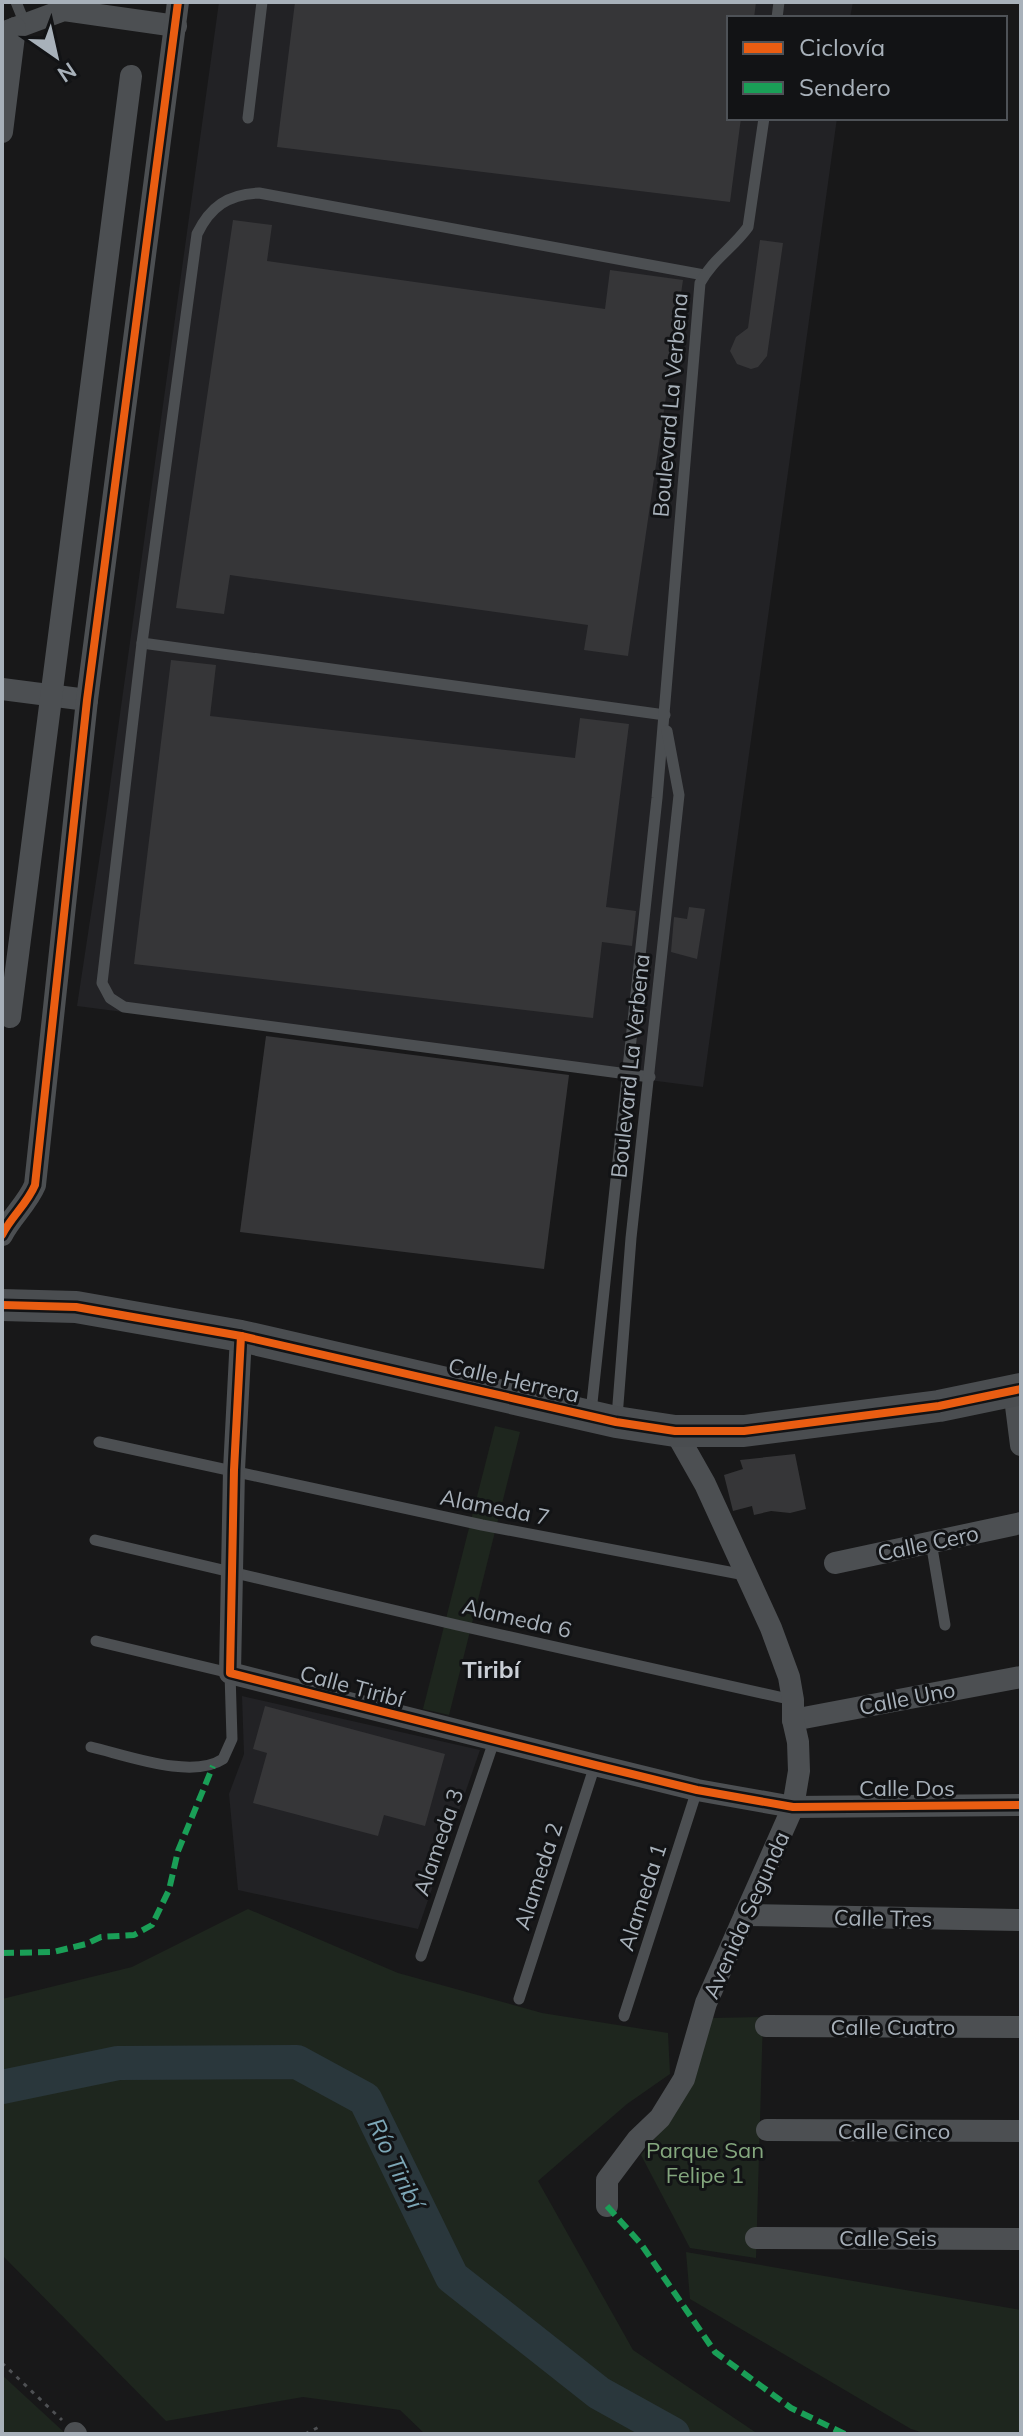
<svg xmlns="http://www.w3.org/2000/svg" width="1023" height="2436" font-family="Mulish,sans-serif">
<rect width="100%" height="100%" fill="#181819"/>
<g fill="#222225">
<polygon points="219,2 853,2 850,18 729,18 729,118 837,118 703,1087 77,1006 106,815"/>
<polygon points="242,1696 480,1750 418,1929 238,1890 229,1794 244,1754"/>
</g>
<g fill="#1e261e">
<polygon points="495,1426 520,1432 449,1715 423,1709"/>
<polygon points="248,1909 398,1973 542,2013 668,2033 670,2074 627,2104 538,2181 633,2350 758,2434 425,2434 400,2410 303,2397 166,2421 2,2255 2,1999 132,1967"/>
<polygon points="763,2017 756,2258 690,2248 641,2155 676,2113 713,2018"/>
<polygon points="686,2252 1021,2310 1021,2434 927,2434 911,2429 690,2299"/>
<polygon points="2,2375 66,2434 2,2434"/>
</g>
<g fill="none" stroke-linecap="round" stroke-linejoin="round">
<polyline stroke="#2a373c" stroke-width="34" points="2,2087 118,2063 297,2062 365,2099 452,2277 599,2393 673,2434"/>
</g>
<g fill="#363638">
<polygon points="295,2 756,2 754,18 729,18 729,118 741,118 730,202 277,147"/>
<polygon points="233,220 272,225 267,261 605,309 610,270 683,280 628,656 584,650 588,625 230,575 224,614 176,608"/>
<polygon points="760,240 783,243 767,356 758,367 751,369 737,364 730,351 736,337 748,328"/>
<polygon points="171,660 216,665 210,716 575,758 580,718 629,724 606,907 636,911 632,946 602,942 593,1018 134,964"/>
<polygon points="689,907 705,909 697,959 671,952 674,917 687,919"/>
<polygon points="266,1036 569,1075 544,1269 240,1232"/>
<polygon points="795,1454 806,1509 790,1513 771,1511 754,1515 752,1506 733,1511 724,1475 743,1469 740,1460"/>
<polygon points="265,1706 445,1754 425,1826 384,1815 378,1836 253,1803 267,1753 253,1749"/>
</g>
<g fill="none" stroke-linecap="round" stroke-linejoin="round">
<g stroke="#4e5053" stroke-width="3" stroke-dasharray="4 6" stroke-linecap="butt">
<polyline points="2,2363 62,2420"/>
<polyline points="305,2434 321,2426"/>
</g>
<g stroke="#4c4f52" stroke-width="11">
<polyline points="16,2 25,24"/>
<polyline points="777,18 779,2"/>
<polyline points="248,118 262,2"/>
<polyline points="142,643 665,715"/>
<path d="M650,1077L124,1007L110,998L102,983L142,643L197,234C210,207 228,194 259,193L704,275"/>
<path d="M591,1412L657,798L700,283C712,260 733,248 748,227L764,118"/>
<polyline points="617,1417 631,1238 679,795 667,731"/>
<polyline points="99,1442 482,1525 745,1575"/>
<polyline points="95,1540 457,1625 793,1700"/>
<polyline points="931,1542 945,1625"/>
<path d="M91,1747C126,1755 192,1780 223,1759L232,1739L230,1673L96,1641"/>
<polyline points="421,1956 494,1741"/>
<polyline points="519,1999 595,1765"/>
<polyline points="624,2016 697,1790"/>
</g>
<g stroke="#4c4f52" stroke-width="22">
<polyline points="2,33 64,10 176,26"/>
<polyline points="2,132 15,28"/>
<polyline points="2,689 87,700"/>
<polyline points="10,1017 131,76"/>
<path d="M2,1235C11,1217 27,1204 35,1185L87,700L178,2"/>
<polyline points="241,1336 234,1470 230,1673 595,1765 697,1790 793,1807 1021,1805"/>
<polyline points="1014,1390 1021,1445"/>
<polyline points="835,1563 1021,1523"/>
<polyline points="793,1720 1021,1677"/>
<polyline points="745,1915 1021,1920"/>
<polyline points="766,2026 1021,2027"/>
<polyline points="767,2130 1021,2131"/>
<polyline points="607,2206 607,2180 637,2140 660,2118 684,2079 706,2003 793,1807 799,1771 798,1742 793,1720 793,1700 789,1677 771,1628 705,1484 675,1431"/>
<polyline points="756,2238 1021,2239"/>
<polyline points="75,2433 76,2434"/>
</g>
<polyline stroke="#4a4d50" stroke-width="32" points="2,1305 76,1307 241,1336 616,1422 675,1431 744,1431 939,1406 1021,1389"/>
<g stroke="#1a9f57" stroke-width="6" stroke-dasharray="12 6" stroke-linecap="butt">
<polyline points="2,1953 53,1952 86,1944 101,1937 134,1935 152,1925 169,1890 178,1851 213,1766"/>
<polyline points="607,2206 641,2244 715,2352 791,2408 845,2434"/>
</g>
<g stroke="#121315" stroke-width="13">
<g id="cycleway">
<path d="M2,1235C11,1217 27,1204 35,1185L87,700L178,2"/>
<polyline points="2,1305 76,1307 241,1336 616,1422 675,1431 744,1431 939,1406 1021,1389"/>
<polyline points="241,1336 234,1470 230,1673 595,1765 697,1790 793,1807 1021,1805"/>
</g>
</g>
<use href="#cycleway" stroke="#e95d12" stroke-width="8"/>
</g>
<g text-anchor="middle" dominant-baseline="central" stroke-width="6" stroke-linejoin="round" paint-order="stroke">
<g font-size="22" fill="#a8b1ba" stroke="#121315">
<text transform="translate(670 405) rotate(-85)">Boulevard La Verbena</text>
<text transform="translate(630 1066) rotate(-84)">Boulevard La Verbena</text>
<text transform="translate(514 1380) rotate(13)">Calle Herrera</text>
<text transform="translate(495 1507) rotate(11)">Alameda 7</text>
<text transform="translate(928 1543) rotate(-12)">Calle Cero</text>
<text transform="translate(517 1618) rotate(13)">Alameda 6</text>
<text transform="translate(352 1686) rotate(15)">Calle Tiribí</text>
<text transform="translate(907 1698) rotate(-11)">Calle Uno</text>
<text x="907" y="1788">Calle Dos</text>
<text transform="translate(438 1842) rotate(-71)">Alameda 3</text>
<text transform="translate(538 1876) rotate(-72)">Alameda 2</text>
<text transform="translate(642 1897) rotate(-72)">Alameda 1</text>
<text transform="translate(746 1915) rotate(-66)">Avenida Segunda</text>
<text transform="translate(883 1918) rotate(1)">Calle Tres</text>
<text x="893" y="2027">Calle Cuatro</text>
<text x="894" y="2131">Calle Cinco</text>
<text x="888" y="2238">Calle Seis</text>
</g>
<g font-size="22" fill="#84a77e" stroke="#121315">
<text x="705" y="2150">Parque San<tspan x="705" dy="25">Felipe 1</tspan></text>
</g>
<g font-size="24" font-weight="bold" fill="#cacfd6" stroke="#121315">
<text x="491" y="1669">Tiribí</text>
</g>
<g font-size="24" font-style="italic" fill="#7da7b7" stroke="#121315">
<text transform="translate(396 2163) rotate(64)">Río Tiribí</text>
</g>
</g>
<rect width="1023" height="2436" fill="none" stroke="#a8b1ba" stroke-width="8"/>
<rect x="727" y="16" width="280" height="104" fill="#121315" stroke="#4e5257" stroke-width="2"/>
<rect x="743" y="42" width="40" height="12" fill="#e95d12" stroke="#4e5257" stroke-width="2"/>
<text x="799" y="56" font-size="24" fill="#a8b1ba">Ciclovía</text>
<rect x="743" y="82" width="40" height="12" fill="#1a9f57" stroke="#4e5257" stroke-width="2"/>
<text x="799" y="96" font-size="24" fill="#a8b1ba">Sendero</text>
<g transform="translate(56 56) rotate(146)" stroke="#121315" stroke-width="6" paint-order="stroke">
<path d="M0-6L14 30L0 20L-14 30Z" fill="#a8b1ba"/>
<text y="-12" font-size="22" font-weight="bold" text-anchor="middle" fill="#a8b1ba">N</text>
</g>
</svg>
